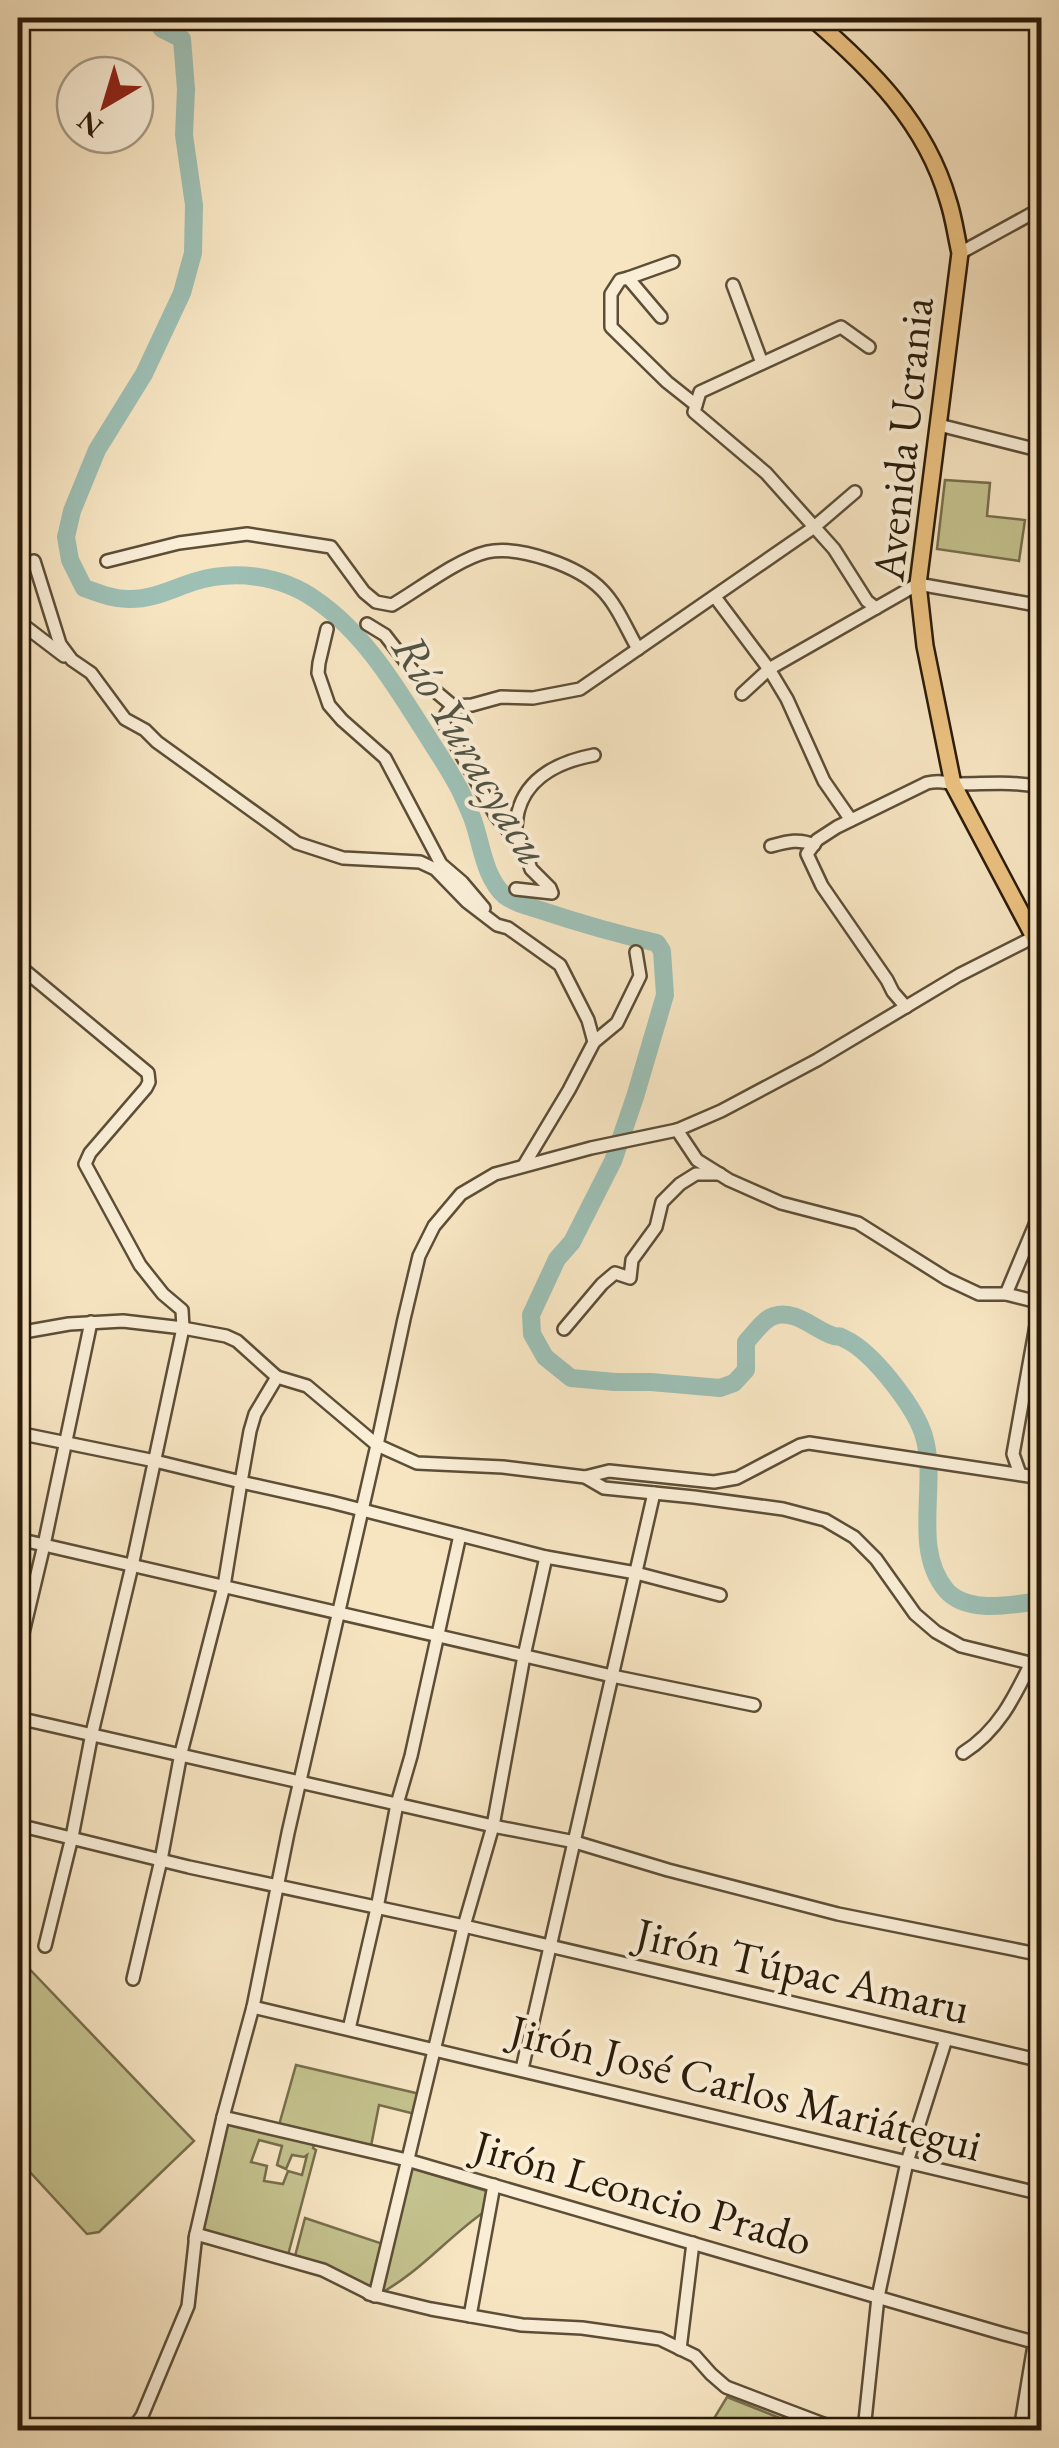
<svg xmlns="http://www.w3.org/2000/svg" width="1059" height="2448" font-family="'EB Garamond',serif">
<rect width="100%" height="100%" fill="#f7e5c2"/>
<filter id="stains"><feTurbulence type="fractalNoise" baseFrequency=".002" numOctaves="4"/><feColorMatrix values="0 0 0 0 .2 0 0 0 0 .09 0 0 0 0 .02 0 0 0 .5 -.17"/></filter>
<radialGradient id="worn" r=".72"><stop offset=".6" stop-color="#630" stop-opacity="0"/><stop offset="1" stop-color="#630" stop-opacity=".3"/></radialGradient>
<g fill="#c4c28e" stroke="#776e4c" stroke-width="2.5" fill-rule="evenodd">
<polygon points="945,480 990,483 987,516 1025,520 1019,561 937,549"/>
<polygon points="18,1957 194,2141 99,2232 87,2234 18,2159"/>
<polygon points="296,2065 420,2094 415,2114 379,2105 371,2146 279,2125"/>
<path d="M228,2124L315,2143L313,2148L316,2150L288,2255L201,2232ZM259,2140L282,2146L277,2165L286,2169L292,2155L304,2157L307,2155L302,2175L288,2171L283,2184L264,2181L267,2166L251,2162Z"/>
<path d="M411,2168L490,2192L484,2212C448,2237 418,2274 379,2294Z"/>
<polygon points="305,2218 383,2244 372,2292 294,2260"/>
<polygon points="727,2397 795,2424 791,2430 707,2430"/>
</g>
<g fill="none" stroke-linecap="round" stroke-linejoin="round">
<path stroke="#9dbfb4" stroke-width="18" d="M154,18L162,29L182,39L186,89L184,135L194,205L193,253L182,293L144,374L97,450L72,511L66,537L70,560L84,588C99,593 112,599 128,599C151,600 172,589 193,582C234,569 281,575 316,600C364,633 395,685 426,734C438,753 451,772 461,792C465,801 470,811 473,820C482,845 484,877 505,896C514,903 529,906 540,910C579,923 617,934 657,943L662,951L665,995L635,1097L613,1161L572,1242L557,1259L531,1315L532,1334L545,1357L571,1378L615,1382H651L720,1388L734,1383L746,1370V1342C754,1334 763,1319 774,1316C794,1309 813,1328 831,1335C842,1339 834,1333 845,1339C873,1352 918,1410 925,1440C937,1487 912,1549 946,1590C968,1615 1013,1604 1042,1601"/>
<g stroke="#5d4e37" stroke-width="16">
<g id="minor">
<polyline points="1035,211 1042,241"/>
<polyline points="960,253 1042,208"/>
<polyline points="628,278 673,262"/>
<polyline points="733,285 762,363"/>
<polyline points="661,317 628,278 620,280 611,294 611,327 667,382 696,405"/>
<polyline points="869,347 841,327 700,392 694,412 766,473 834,549 867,601 876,608"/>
<polyline points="939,425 1042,451"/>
<polyline points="34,561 60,644 72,660 91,673 125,719 145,730 157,742 297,843 343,858 420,862 435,869 467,902 497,925 508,928 560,965 588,1020 594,1042"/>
<path d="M107,561L179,543L247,534L331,547L364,592L376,602L392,605C418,590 458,559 487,552C519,545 579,566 602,590C617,605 627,630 638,649"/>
<polyline points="715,597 769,669 787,699 824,781 851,820"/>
<polyline points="18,621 64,656"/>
<polyline points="367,624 385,635 416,675 453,706"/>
<polyline points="327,629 319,663 318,673 329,705 342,720 385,758 441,864 462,882 484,908"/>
<polyline points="742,694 769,669 918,584 1042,606"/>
<path d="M514,836C517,827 516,821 518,812C527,776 562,761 594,755"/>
<path d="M771,846C786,842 799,838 814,845"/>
<polyline points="516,889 552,893 550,888 531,869 525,851 496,816 443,722 446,714 453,706 472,705 501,697 533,698 580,689 813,528 855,492"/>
<polyline points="18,965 148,1073 149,1082 146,1088 90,1153 85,1164 140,1265 163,1294 182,1310 183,1328 132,1566 92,1733 72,1837 45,1946"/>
<path d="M906,1007L893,992L887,980L822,886L807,854L817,840L837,827L927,783C942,779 946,784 959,784C989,784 1011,781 1042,787"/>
<polyline points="677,1130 697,1160 729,1180 781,1203 858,1223 947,1279 979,1294 1006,1294 1042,1303"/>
<polyline points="524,1165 569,1090 594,1042 617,1023 640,976 636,952"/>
<polyline points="1006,1294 1042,1208"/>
<polyline points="564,1329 602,1284 615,1273 630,1278 632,1260 656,1227 662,1202 680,1184 696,1174 720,1174"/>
<polyline points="18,1333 69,1324 123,1321 183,1328 226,1336 237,1341 277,1377 307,1386 377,1445 417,1463 503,1467 585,1477 604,1488 694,1497 783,1509 825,1520 854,1537 876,1559 915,1614 936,1632 961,1646 1042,1666"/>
<polyline points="277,1377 255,1414 250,1431 241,1482 331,1502 546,1557 636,1573 720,1595"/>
<polyline points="18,1433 155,1461 241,1482 224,1586 181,1753 161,1860 133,1979"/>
<polyline points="1020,1474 1013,1454 1040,1303"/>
<polyline points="585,1477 609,1471 714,1482 737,1478 800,1445 809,1443 1042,1478"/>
<polyline points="18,1539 612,1676 754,1705"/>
<polyline points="18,1654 44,1545 91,1322"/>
<polyline points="18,1718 493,1826 575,1842 668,1870 838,1914 1042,1955"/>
<path d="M963,1753C998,1731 1014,1698 1031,1663"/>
<polyline points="18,1825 189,1867 464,1926 1042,2061"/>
<polyline points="253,2007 1042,2194"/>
<polyline points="349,2029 377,1908 397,1804 411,1756 460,1535"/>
<polyline points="522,2069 654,1493"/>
<polyline points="223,2117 407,2160 1004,2334 1030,2341 1042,2341"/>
<polyline points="195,2239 196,2234 323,2270 375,2296 464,1926 493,1826 524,1656 546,1557"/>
<polyline points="369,2294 431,2309 522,2325 582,2328 660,2339 695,2356 711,2374 726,2387 839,2430"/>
<polyline points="470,2316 494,2185"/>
<polyline points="680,2349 693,2243"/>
<polyline points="132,2430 142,2416 188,2306 196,2234 223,2117 253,2007 288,1833 377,1445 404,1319 419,1256 434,1226 461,1194 495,1174 591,1148 677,1130 721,1111 817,1060 959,975 1034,937"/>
<polyline points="864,2430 878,2297 907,2162 946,2039"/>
<polyline points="1020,2430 1035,2339 1042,2317"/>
</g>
</g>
<g stroke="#2a1b09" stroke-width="20">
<path id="major" d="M812,18C871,69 926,123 948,200C954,218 956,236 960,253L918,584L925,646L953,784L1034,937L1042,955"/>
</g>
<use href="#minor" stroke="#faeed7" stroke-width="11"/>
<use href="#major" stroke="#ecc281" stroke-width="15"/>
</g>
<g text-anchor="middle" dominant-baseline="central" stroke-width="8" stroke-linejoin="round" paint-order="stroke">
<g font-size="45" fill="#2a1b09" stroke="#faeed7">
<text transform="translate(902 439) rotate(-84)">Avenida Ucrania</text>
<text transform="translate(803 1970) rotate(13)">Jirón Túpac Amaru</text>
<text transform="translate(746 2087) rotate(14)">Jirón José Carlos Mariátegui</text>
<text transform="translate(643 2192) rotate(16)">Jirón Leoncio Prado</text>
</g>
<g font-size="48" font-style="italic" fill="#525445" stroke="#faeed7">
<text transform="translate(472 749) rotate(59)">Río Yuracyacu</text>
</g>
</g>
<rect width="1059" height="2448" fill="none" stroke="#f7e5c2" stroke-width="60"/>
<rect x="20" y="20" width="1019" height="2408" fill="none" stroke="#2a1b09" stroke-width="5"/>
<rect x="30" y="30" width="999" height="2388" fill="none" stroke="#2a1b09" stroke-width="2.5"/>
<g transform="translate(105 105) rotate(218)"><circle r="48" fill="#faeed7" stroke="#a79a85" stroke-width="2.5"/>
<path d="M0-8L18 38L0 25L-18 38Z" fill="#8f2418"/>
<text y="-15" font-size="28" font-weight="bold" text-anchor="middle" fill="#2a1b09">N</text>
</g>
<rect width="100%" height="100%" filter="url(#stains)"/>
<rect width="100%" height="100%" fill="url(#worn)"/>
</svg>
